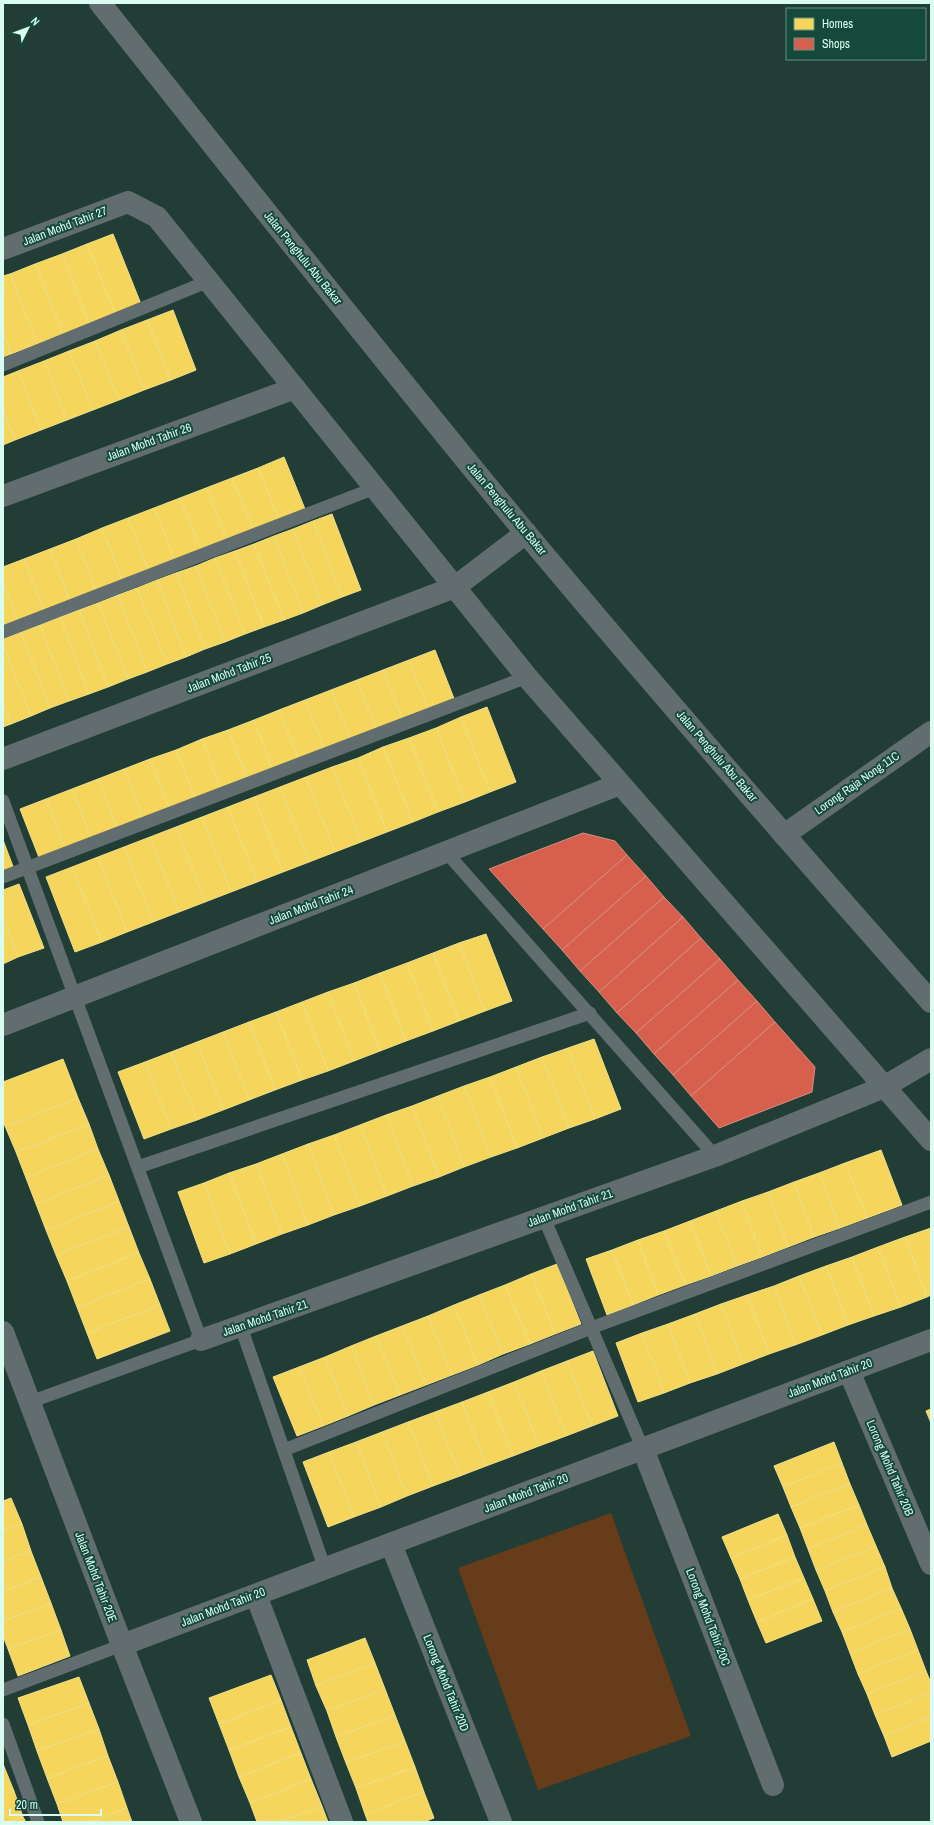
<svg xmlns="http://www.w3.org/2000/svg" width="934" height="1825" font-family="'Archivo Narrow',sans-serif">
<rect width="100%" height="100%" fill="#213d35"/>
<polygon fill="#673c1b" points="611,1513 691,1736 538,1790 458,1568"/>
<g fill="#f6d55c" stroke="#eee188">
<polygon points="113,234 141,304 115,314 87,244"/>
<polygon points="87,244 115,314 89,324 62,254"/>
<polygon points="62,254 89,324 63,334 35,264"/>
<polygon points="35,264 63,334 37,344 10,274"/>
<polygon points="10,274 37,344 11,354 3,333 3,276"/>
<polygon points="173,310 196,370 171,380 147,320"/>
<polygon points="147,320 171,380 144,390 121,330"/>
<polygon points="121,330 144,390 119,400 95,341"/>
<polygon points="3,333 11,354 3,357"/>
<polygon points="95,341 119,400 93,410 69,351"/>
<polygon points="69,351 93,410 67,420 44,361"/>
<polygon points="44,361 67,420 41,430 18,371"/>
<polygon points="18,371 41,430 15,440 3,409 3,377"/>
<polygon points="3,409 15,440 3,445"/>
<polygon points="284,457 305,509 279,519 258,468"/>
<polygon points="258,468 279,519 253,529 232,478"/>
<polygon points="232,478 253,529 227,539 206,488"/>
<polygon points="206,488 227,539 201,550 180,498"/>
<polygon points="180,498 201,550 175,560 154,508"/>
<polygon points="154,508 175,560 148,570 128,518"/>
<polygon points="332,514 361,590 342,597 313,521"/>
<polygon points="128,518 148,570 122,580 102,528"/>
<polygon points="313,521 342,597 322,605 293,529"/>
<polygon points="102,528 122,580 96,590 76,539"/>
<polygon points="293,529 322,605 303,613 274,536"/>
<polygon points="274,536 303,613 284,620 254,544"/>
<polygon points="76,539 96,590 70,601 50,549"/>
<polygon points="254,544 284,620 264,627 235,551"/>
<polygon points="50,549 70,601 44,611 24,559"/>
<polygon points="235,551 264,627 245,634 215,558"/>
<polygon points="215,558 245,634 225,642 196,566"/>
<polygon points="24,559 44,611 18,621 3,583 3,567"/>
<polygon points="196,566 225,642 205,649 176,573"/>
<polygon points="176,573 205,649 186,657 157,580"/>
<polygon points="157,580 186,657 167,664 137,588"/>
<polygon points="3,583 18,621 3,627"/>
<polygon points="137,588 167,664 147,672 118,595"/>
<polygon points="118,595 147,672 128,679 98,603"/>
<polygon points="98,603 128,679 108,687 79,610"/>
<polygon points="79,610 108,687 89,694 60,617"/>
<polygon points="60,617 89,694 69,701 40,625"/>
<polygon points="40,625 69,701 50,708 21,632"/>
<polygon points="21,632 50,708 31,716 3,645 3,639"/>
<polygon points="3,645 31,716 11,724 3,703"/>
<polygon points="435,650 455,701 429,711 409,660"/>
<polygon points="409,660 429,711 403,721 383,670"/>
<polygon points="383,670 403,721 377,731 357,680"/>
<polygon points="357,680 377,731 351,741 331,690"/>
<polygon points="331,690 351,741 325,751 305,700"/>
<polygon points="305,700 325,751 299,760 279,710"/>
<polygon points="3,703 11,724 3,727"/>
<polygon points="487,707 516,782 490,792 461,717"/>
<polygon points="279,710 299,760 273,771 254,720"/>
<polygon points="461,717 490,792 465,802 436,728"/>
<polygon points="254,720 273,771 248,780 228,730"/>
<polygon points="436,728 465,802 438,812 409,738"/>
<polygon points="228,730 248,780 221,790 202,739"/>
<polygon points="409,738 438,812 413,822 383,747"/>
<polygon points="202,739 221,790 196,800 176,750"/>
<polygon points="383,747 413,822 387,832 358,758"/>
<polygon points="176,750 196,800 170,810 150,759"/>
<polygon points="358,758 387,832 361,842 332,767"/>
<polygon points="150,759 170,810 144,820 124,769"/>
<polygon points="332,767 361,842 335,852 306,777"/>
<polygon points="124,769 144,820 118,830 98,779"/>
<polygon points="306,777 335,852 309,862 280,787"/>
<polygon points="98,779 118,830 92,840 72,789"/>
<polygon points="280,787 309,862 283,872 254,797"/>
<polygon points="72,789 92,840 66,850 46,799"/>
<polygon points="254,797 283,872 257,882 228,807"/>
<polygon points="46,799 66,850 40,860 20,809"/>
<polygon points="228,807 257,882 231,892 202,817"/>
<polygon points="202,817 231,892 205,902 176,827"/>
<polygon points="176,827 205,902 179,912 150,837"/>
<polygon points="150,837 179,912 153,922 124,847"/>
<polygon points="3,840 14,869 3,873"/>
<polygon points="124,847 153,922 127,932 98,857"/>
<polygon points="98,857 127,932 102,942 72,867"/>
<polygon points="72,867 102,942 75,952 46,877"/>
<polygon points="19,884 44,948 18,957 3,918 3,890"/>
<polygon points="3,918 18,957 3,964"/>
<polygon points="486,934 512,1001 485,1011 459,943"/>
<polygon points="459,943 485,1011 459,1021 433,953"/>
<polygon points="433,953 459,1021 433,1031 407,963"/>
<polygon points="407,963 433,1031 406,1041 380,973"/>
<polygon points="380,973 406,1041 380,1051 354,983"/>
<polygon points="354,983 380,1051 354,1061 328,992"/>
<polygon points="328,992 354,1061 328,1071 302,1002"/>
<polygon points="302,1002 328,1071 302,1080 276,1012"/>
<polygon points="276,1012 302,1080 275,1090 249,1022"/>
<polygon points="249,1022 275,1090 249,1100 223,1032"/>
<polygon points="223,1032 249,1100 223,1110 197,1042"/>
<polygon points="594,1039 621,1109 595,1119 568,1048"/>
<polygon points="197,1042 223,1110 197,1120 171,1052"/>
<polygon points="568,1048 595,1119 569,1128 542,1057"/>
<polygon points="171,1052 197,1120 171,1129 145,1062"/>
<polygon points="542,1057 569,1128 543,1138 516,1067"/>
<polygon points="63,1059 78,1098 5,1126 3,1120 3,1082"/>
<polygon points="145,1062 171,1129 144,1139 118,1072"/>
<polygon points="516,1067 543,1138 517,1148 490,1077"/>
<polygon points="490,1077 517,1148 491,1157 464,1086"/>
<polygon points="464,1086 491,1157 464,1167 438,1096"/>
<polygon points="438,1096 464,1167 439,1177 412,1106"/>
<polygon points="78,1098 89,1124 16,1152 5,1126"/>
<polygon points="412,1106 439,1177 413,1186 386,1115"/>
<polygon points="386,1115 413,1186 387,1196 360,1125"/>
<polygon points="89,1124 98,1149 26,1178 16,1152"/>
<polygon points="360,1125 387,1196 360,1206 334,1135"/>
<polygon points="334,1135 360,1206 334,1215 308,1144"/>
<polygon points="308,1144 334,1215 308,1225 282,1154"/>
<polygon points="98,1149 109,1175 36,1204 26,1178"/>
<polygon points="881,1150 902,1205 867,1218 845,1163"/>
<polygon points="282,1154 308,1225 282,1234 256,1164"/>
<polygon points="845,1163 867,1218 840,1228 819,1173"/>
<polygon points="256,1164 282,1234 256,1244 229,1173"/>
<polygon points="229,1173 256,1244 230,1254 204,1183"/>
<polygon points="819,1173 840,1228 814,1237 794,1182"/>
<polygon points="109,1175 119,1201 46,1230 36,1204"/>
<polygon points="794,1182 814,1237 788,1247 768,1192"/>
<polygon points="204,1183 230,1254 204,1263 178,1192"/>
<polygon points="768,1192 788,1247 762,1257 742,1201"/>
<polygon points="119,1201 129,1227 56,1255 46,1230"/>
<polygon points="742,1201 762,1257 737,1266 716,1211"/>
<polygon points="716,1211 737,1266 711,1276 690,1221"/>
<polygon points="690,1221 711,1276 685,1285 664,1231"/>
<polygon points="129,1227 139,1253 67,1281 56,1255"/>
<polygon points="931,1228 931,1295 927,1297 905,1237"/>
<polygon points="664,1231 685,1285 658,1295 638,1240"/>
<polygon points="905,1237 927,1297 901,1307 878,1247"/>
<polygon points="638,1240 658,1295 633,1305 612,1250"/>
<polygon points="878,1247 901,1307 874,1316 852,1257"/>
<polygon points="612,1250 633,1305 607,1315 586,1259"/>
<polygon points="139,1253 150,1279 77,1307 67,1281"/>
<polygon points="852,1257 874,1316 848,1325 826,1266"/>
<polygon points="557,1264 581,1324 555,1334 531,1274"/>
<polygon points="826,1266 848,1325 822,1335 799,1276"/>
<polygon points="531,1274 555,1334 530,1344 505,1285"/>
<polygon points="799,1276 822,1335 795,1345 774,1286"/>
<polygon points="150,1279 160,1305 87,1333 77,1307"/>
<polygon points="505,1285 530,1344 503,1354 479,1295"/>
<polygon points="774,1286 795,1345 769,1354 747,1295"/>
<polygon points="479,1295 503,1354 478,1365 454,1305"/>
<polygon points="747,1295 769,1354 743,1364 721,1304"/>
<polygon points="721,1304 743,1364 717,1374 695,1314"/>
<polygon points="160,1305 170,1331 97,1359 87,1333"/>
<polygon points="454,1305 478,1365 452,1375 428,1316"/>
<polygon points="695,1314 717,1374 690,1383 668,1324"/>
<polygon points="428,1316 452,1375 426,1385 402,1326"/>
<polygon points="668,1324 690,1383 664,1393 642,1333"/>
<polygon points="402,1326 426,1385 400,1395 376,1336"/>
<polygon points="642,1333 664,1393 638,1402 616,1343"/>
<polygon points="376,1336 400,1395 374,1405 351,1346"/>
<polygon points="351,1346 374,1405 348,1416 325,1357"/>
<polygon points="593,1351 618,1416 592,1426 567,1361"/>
<polygon points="325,1357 348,1416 323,1426 299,1367"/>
<polygon points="567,1361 592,1426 566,1436 541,1371"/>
<polygon points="299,1367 323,1426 297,1436 273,1377"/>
<polygon points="541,1371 566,1436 539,1446 514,1382"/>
<polygon points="514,1382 539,1446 513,1456 488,1392"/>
<polygon points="488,1392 513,1456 486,1466 462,1402"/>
<polygon points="462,1402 486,1466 460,1476 435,1412"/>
<polygon points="931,1409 931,1423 926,1411"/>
<polygon points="435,1412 460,1476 433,1486 408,1422"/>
<polygon points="408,1422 433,1486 407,1496 382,1432"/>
<polygon points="382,1432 407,1496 381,1507 356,1442"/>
<polygon points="356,1442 381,1507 354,1517 329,1452"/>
<polygon points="834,1442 842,1463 783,1487 774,1466"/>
<polygon points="329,1452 354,1517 328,1527 303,1462"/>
<polygon points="842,1463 850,1484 791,1507 783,1487"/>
<polygon points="850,1484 859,1505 800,1528 791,1507"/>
<polygon points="11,1498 22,1524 3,1531 3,1501"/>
<polygon points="859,1505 867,1525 808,1549 800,1528"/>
<polygon points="778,1514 787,1535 731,1558 722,1537"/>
<polygon points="22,1524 31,1551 3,1561 3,1531"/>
<polygon points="867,1525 876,1546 816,1570 808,1549"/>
<polygon points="787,1535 795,1557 740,1579 731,1558"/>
<polygon points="876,1546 885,1567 825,1591 816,1570"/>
<polygon points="31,1551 41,1577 3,1591 3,1561"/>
<polygon points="795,1557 804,1578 748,1600 740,1579"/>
<polygon points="885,1567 892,1588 833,1612 825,1591"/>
<polygon points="41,1577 51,1603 3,1621 3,1591"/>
<polygon points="804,1578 813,1599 757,1622 748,1600"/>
<polygon points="892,1588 901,1608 842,1632 833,1612"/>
<polygon points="813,1599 822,1621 766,1643 757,1622"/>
<polygon points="51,1603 61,1630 8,1649 3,1636 3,1621"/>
<polygon points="901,1608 910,1629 850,1653 842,1632"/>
<polygon points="910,1629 918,1650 858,1674 850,1653"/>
<polygon points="61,1630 70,1656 18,1676 8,1649"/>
<polygon points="365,1638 375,1663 316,1686 307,1660"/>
<polygon points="918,1650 926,1671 867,1694 858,1674"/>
<polygon points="375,1663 385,1689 327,1711 316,1686"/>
<polygon points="926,1671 931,1683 931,1693 875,1715 867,1694"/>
<polygon points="271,1675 281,1700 219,1724 209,1698"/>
<polygon points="79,1677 89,1703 28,1725 18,1698"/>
<polygon points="385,1689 395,1715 336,1737 327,1711"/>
<polygon points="931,1693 931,1717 884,1736 875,1715"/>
<polygon points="281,1700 291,1727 229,1750 219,1724"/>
<polygon points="89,1703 99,1729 37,1751 28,1725"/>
<polygon points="395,1715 405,1741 346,1763 336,1737"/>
<polygon points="931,1717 931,1741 892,1757 884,1736"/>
<polygon points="291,1727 301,1753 239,1777 229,1750"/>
<polygon points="99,1729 108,1756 47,1778 37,1751"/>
<polygon points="405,1741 415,1767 356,1788 346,1763"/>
<polygon points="301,1753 311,1779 250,1803 239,1777"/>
<polygon points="108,1756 118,1782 57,1804 47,1778"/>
<polygon points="3,1764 14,1791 3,1795"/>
<polygon points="415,1767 424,1792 365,1814 356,1788"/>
<polygon points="311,1779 322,1806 279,1822 257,1822 250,1803"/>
<polygon points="118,1782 127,1808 90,1822 63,1822 57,1804"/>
<polygon points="14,1791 23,1817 9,1822 3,1822 3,1795"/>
<polygon points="424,1792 434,1818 424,1822 368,1822 365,1814"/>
<polygon points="322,1806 328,1822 279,1822"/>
<polygon points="127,1808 132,1822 90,1822"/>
<polygon points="23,1817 26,1822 9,1822"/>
</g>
<g fill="#d6604d" stroke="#d88f7e">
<polygon points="583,833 615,841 627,855 543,929 489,869"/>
<polygon points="627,855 646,876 562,950 543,929"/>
<polygon points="646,876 664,897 580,971 562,950"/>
<polygon points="664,897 683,917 599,992 580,971"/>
<polygon points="683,917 701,938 617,1013 599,992"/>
<polygon points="701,938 720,959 636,1033 617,1013"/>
<polygon points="720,959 738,980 654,1054 636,1033"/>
<polygon points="738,980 757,1001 673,1075 654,1054"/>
<polygon points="757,1001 775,1022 691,1096 673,1075"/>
<polygon points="775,1022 815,1067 812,1092 719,1128 691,1096"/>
</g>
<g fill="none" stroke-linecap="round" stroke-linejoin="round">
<g stroke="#626d6f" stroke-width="13">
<polyline points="3,365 209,281"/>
<polyline points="3,632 375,488"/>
<polyline points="3,801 201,1340 30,1402"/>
<polyline points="446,852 715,1156"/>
<polyline points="3,877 527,677"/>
<polyline points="138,1167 590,1013"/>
<polyline points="544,1218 643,1449"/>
<polyline points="241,1327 325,1569"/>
<polyline points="284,1450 591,1328 931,1202"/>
<polyline points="3,1690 122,1645"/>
<polyline points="3,1724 38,1822"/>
</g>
<g stroke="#626d6f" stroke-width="22">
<path d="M100,3C241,180 381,358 525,532C658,691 794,847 931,1002"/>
<polyline points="3,249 128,202 157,217 527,677 931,1140"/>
<polyline points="3,496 295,388"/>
<polyline points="3,759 455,587 526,533"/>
<polyline points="784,835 931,732"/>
<polyline points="3,1025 620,784"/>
<polyline points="3,1332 122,1645 191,1822"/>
<polyline points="201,1340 715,1156 884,1087 931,1059"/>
<polyline points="849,1371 931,1564"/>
<polyline points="643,1449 773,1785"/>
<polyline points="391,1544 501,1822"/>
<polyline points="256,1595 342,1822"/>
<polyline points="122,1645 931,1340"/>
</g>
</g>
<g text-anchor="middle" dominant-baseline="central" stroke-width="4" stroke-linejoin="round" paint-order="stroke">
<g font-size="12" fill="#dbfcf0" stroke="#15493b">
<text transform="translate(65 226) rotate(-21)">Jalan Mohd Tahir 27</text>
<text transform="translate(303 258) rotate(51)">Jalan Penghulu Abu Bakar</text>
<text transform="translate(149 442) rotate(-20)">Jalan Mohd Tahir 26</text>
<text transform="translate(507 509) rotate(50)">Jalan Penghulu Abu Bakar</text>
<text transform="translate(229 673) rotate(-21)">Jalan Mohd Tahir 25</text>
<text transform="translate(717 756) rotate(49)">Jalan Penghulu Abu Bakar</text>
<text transform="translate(857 783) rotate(-35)">Lorong Raja Nong 11C</text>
<text transform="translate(311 905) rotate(-21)">Jalan Mohd Tahir 24</text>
<text transform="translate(570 1208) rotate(-20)">Jalan Mohd Tahir 21</text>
<text transform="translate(265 1318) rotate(-19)">Jalan Mohd Tahir 21</text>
<text transform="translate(830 1378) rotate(-21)">Jalan Mohd Tahir 20</text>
<text transform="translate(890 1468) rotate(67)">Lorong Mohd Tahir 20B</text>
<text transform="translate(526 1493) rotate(-21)">Jalan Mohd Tahir 20</text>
<text transform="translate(96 1577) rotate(69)">Jalan Mohd Tahir 20E</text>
<text transform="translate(223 1607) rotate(-21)">Jalan Mohd Tahir 20</text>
<text transform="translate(708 1617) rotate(69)">Lorong Mohd Tahir 20C</text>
<text transform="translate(446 1683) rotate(68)">Lorong Mohd Tahir 20D</text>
</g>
</g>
<rect width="934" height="1825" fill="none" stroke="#dbfcf0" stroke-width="8"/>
<rect x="786" y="8" width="140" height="52" fill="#15493b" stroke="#649183"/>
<rect x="794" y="18" width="20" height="12" fill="#f6d55c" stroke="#649183"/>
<text x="822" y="28" font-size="12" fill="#dbfcf0">Homes</text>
<rect x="794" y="38" width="20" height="12" fill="#d6604d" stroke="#649183"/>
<text x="822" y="48" font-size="12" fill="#dbfcf0">Shops</text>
<g transform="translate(28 28) rotate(48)" stroke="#15493b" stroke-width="3" paint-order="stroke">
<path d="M0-3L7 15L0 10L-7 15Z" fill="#dbfcf0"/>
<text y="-6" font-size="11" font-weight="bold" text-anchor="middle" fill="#dbfcf0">N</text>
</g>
<path d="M10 1809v6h91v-6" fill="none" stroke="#dbfcf0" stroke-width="2"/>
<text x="16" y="1809" font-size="12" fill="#dbfcf0" stroke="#15493b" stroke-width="3" paint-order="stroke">20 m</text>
</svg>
